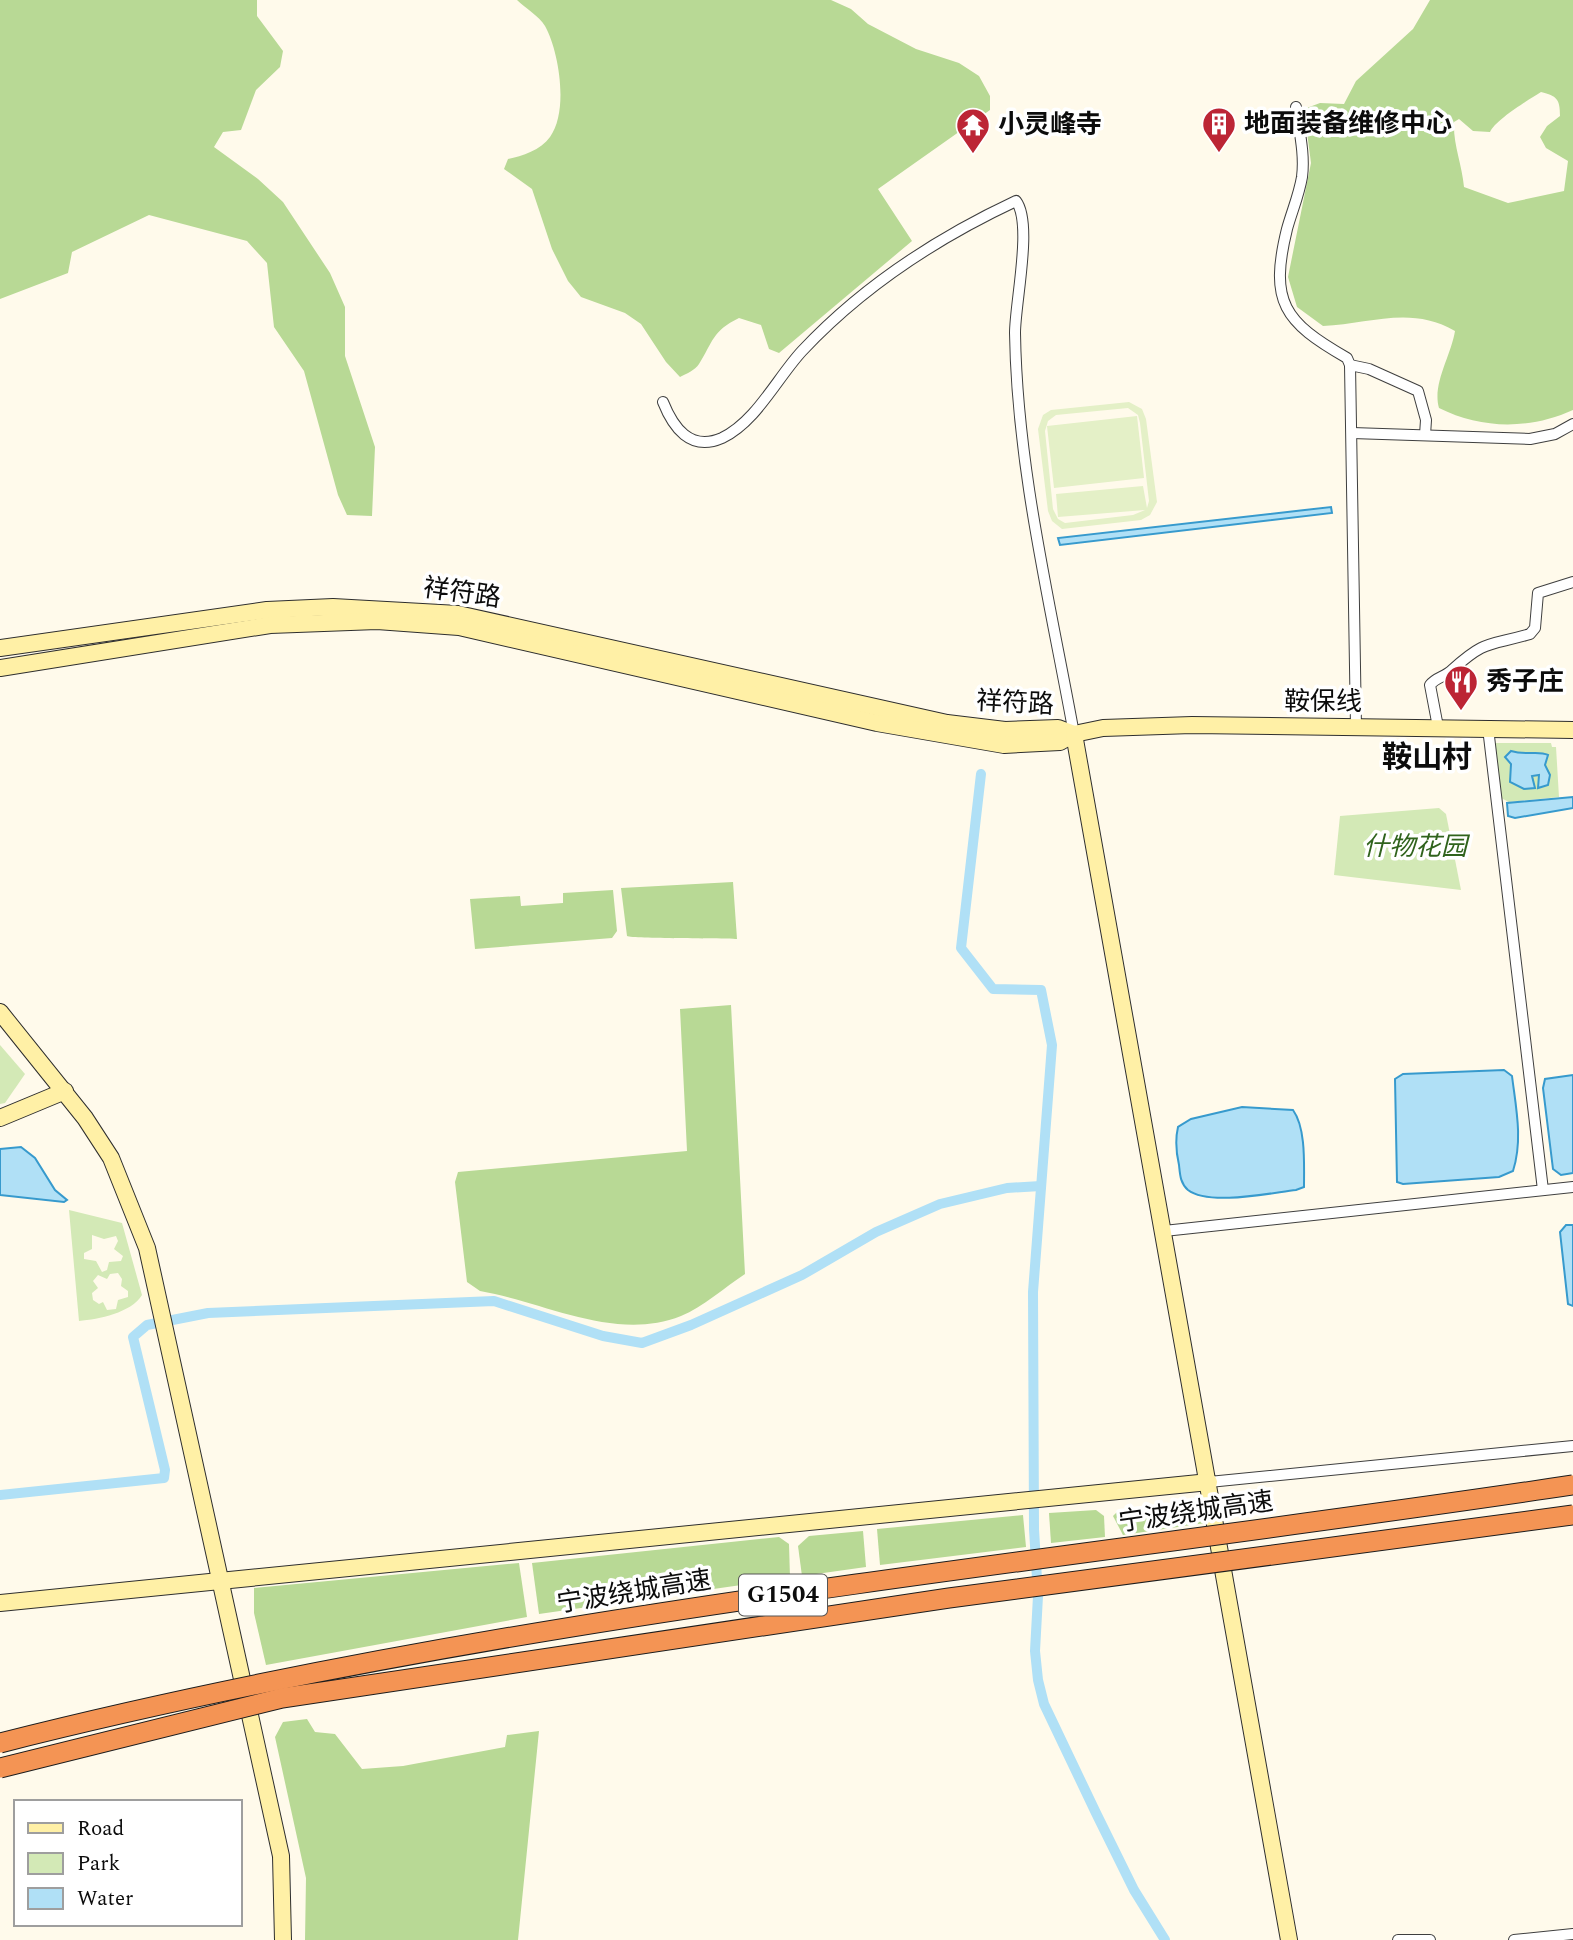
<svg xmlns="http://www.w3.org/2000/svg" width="1573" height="1940" font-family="Spectral,'Noto Sans SC',serif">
<rect width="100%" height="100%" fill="#fffaeb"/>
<g fill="#d3e9b6" fill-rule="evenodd">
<polygon points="1495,743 1551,743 1552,747 1556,747 1559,797 1509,802 1501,798"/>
<polygon points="1439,808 1446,814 1461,890 1334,875 1340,816"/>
<polygon points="0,1045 25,1074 5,1103 0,1104"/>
<path d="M69,1210L122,1223L142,1295C131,1313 99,1319 79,1321ZM92,1235L104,1239L116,1236L118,1241L114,1249L123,1256L121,1261L109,1262L107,1270L102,1272L96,1261L84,1259V1253L92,1249ZM118,1273L122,1279L121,1286L128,1291V1297L118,1300L116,1309L107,1310L103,1302L99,1304L93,1300L92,1293L98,1288L93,1281L98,1275L107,1279L110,1274Z"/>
</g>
<g fill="#b8d995" fill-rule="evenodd">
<polygon points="0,0 257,0 257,16 283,51 280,67 256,90 241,130 223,132 214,147 258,179 283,202 330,273 345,307 345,356 375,447 372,516 347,515 338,495 304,371 274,327 267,263 247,241 149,215 72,252 68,273 0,299"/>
<path d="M517,0H831L851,9L868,24L916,49L959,63L979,76L990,96V110L878,189L912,241L779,353L769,349L761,325L739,318C712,331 713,342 699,364C695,370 686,374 680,377L666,362L641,324L625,313L581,297L568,281L552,249L532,189L504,169L508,159C522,156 541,150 550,137C569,111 559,51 545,26C539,16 525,8 517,0Z"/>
<path d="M1430,0H1573V410C1529,430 1481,429 1439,408C1432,384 1451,356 1455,331C1411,305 1369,324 1323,326L1297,307L1288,277L1311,163L1304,109L1320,103L1344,104L1356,81L1413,29ZM1541,92C1557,96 1560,99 1560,116L1547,126L1540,137L1546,148L1568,161L1564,191L1508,203L1464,187C1462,164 1453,145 1454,122L1459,119L1473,131L1490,132C1495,120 1528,100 1541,92Z"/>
<path d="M733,882L737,939C721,938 633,939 627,936L621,888Z"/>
<polygon points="613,890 617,931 612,938 475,949 470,899 520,896 521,906 563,903 563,893"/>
<path d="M731,1005L745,1274C725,1287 703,1307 681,1316C615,1342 545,1302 480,1291L467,1282L455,1182L458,1172L687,1151L680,1009Z"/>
<polygon points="1191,1502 1202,1508 1205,1523 1123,1535 1113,1516 1118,1511"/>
<polygon points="1096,1510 1104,1516 1105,1537 1051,1543 1049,1513"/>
<polygon points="1023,1515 1026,1547 880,1565 877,1529"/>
<polygon points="863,1531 866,1567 802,1576 798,1546 809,1536"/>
<polygon points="779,1537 789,1544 790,1578 539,1614 532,1563"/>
<polygon points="519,1563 527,1617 266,1665 254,1613 254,1588"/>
<polygon points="307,1719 315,1732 335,1734 362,1769 403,1766 505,1747 507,1735 539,1731 518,1940 305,1940 306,1878 275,1737 283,1722"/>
</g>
<g fill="#e4f0c7" fill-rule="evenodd">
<path d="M1129,402L1142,409L1146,419L1157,502L1150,515L1141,520L1062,529L1052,521L1048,511L1038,429L1043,415L1051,410ZM1128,408L1138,415L1140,423L1149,501L1147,508L1143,486L1056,494L1058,517L1145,510L1133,515L1065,523L1058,519L1053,509L1045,431L1048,421L1056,415Z"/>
<polygon points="1137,416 1144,478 1054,488 1047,426"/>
</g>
<g fill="#b0e0f6" stroke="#379acd" stroke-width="2">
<polygon points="1331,507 1332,513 1060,545 1058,538"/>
<path d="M1511,751C1527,756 1538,750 1548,755L1545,765L1550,775L1548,785L1538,788L1539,775L1532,776L1535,788L1524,789L1510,782L1511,764L1505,757Z"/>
<polygon points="1573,797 1573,808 1515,818 1508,816 1507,803"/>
<path d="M1504,1070L1512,1076C1516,1108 1523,1140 1513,1171L1499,1177L1403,1184L1397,1182L1395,1079L1403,1074Z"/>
<polygon points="1573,1075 1573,1173 1561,1175 1553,1169 1543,1088 1545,1079"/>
<path d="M1242,1107L1293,1110C1306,1128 1304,1164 1304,1187L1296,1190C1270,1193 1209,1206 1188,1190C1180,1183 1180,1174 1179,1165C1176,1152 1175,1140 1178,1127L1191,1119Z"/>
<polygon points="21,1147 35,1158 55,1190 67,1200 64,1202 0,1195 0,1149"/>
<polygon points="1566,1225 1573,1225 1573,1306 1568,1304 1560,1232"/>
</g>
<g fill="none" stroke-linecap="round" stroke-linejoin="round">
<g stroke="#b0e0f6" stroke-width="10">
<polyline points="981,774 961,948 993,989 1041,990 1052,1045 1033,1292 1034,1529 1038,1596 1035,1651 1038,1680 1044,1704 1096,1813 1134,1890 1165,1940"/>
<polyline points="0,1495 164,1478 165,1470 133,1337 147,1325 208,1313 494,1301 603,1336 642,1343 691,1325 802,1275 876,1232 940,1204 1007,1188 1041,1186"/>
</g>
<g stroke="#3f3f3f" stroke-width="12">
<g id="street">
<path d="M1296,107C1299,130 1305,154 1302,177C1299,195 1292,211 1287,229C1269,302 1284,322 1347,358L1350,365L1356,727"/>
<polyline points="1350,365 1369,369 1418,391 1426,420 1425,435"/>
<path d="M663,402C673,427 690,452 722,438C756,422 777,378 802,351C862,287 937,238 1016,201C1033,223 1015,303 1015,333C1017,467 1050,602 1074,734"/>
<polyline points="1352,433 1530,439 1555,434 1573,424"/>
<path d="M1438,727L1430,685C1436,677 1445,677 1452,670C1486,639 1489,646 1530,634L1535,628L1538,593L1573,582"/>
<polyline points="1488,728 1543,1190"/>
<polyline points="1164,1231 1573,1187"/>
<polyline points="1209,1482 1573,1446"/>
<polyline points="1398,1940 1430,1940"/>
<polyline points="1514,1940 1573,1934"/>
</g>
</g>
<g stroke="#2e2e2e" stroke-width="18">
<g id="secondary">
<polyline points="0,648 267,610 333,607 458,614 947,723 1005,730 1058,728 1074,734"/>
<polyline points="0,668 270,625 377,621 459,627 877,723 1004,745 1060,742 1074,734 1103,728 1192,725 1573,730"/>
<polyline points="1074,734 1289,1940"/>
<polyline points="0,1012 85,1118 111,1158 147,1248 281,1856 283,1940"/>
<polyline points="0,1118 65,1091"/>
<polyline points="0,1603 1209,1482"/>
</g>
</g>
<use href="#street" stroke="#fff" stroke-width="10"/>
<use href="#secondary" stroke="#fff0a6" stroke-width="16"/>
<g stroke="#1d1d1d" stroke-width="21" stroke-linecap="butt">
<g id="highway-bridge">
<path d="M0,1743C516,1612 1048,1564 1573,1485"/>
<polyline points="0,1768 282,1698 949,1598 1573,1515"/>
</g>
</g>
<use href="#highway-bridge" stroke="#f49454" stroke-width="19"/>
</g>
<defs>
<g id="building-pin" transform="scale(1.75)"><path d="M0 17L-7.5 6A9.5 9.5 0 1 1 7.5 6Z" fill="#bc2535" stroke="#fff"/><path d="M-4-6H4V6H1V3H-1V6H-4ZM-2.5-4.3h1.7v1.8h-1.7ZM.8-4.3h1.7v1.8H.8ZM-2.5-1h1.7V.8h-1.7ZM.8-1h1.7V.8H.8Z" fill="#fff"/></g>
<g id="temple-pin" transform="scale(1.75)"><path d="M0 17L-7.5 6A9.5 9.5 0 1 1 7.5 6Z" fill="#bc2535" stroke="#fff"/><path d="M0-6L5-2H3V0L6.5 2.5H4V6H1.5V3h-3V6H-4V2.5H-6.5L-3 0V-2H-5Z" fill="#fff"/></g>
<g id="restaurant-pin" transform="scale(1.75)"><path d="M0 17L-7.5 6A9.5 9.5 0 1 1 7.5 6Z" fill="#bc2535" stroke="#fff"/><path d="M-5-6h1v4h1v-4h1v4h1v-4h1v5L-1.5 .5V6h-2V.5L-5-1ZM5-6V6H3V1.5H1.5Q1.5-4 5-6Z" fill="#fff"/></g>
</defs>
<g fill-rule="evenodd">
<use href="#building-pin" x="1219" y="124"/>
<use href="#temple-pin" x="973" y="125"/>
<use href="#restaurant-pin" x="1461" y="682"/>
</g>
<g text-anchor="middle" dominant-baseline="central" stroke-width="7" stroke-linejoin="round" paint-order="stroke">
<rect fill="#fff" stroke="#555" stroke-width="2" x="739" y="1574.5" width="88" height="41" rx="5"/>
<g font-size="24" font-weight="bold" fill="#0c0c0c">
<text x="783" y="1595">G1504</text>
</g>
<g font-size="26" font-weight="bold" fill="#0c0c0c" stroke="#fff" text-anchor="start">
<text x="1244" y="124">地面装备维修中心</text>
<text x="998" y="125">小灵峰寺</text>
<text x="1486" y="682">秀子庄</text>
</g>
<g font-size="26" fill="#0c0c0c" stroke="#fff">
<text transform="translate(462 593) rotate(8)">祥符路</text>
<text x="1323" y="702">鞍保线</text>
<text transform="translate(1015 703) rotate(3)">祥符路</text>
<text transform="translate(1196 1512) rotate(-8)">宁波绕城高速</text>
<text transform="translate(634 1592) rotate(-9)">宁波绕城高速</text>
</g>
<g font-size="26" font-style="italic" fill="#30631d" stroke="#fff">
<text x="1415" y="847">什物花园</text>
</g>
<g font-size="30" font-weight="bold" fill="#0c0c0c" stroke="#fff">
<text x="1427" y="758">鞍山村</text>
</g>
</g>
<rect x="14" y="1800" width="228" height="126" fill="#ffffff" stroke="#9e9e9e" stroke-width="2"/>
<rect x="28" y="1823" width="35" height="10" fill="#fff0a6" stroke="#9e9e9e" stroke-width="2"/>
<text x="77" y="1835" font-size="21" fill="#0c0c0c">Road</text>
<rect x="28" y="1853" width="35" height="21" fill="#d3e9b6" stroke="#9e9e9e" stroke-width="2"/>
<text x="77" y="1870" font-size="21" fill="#0c0c0c">Park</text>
<rect x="28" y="1888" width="35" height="21" fill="#b0e0f6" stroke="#9e9e9e" stroke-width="2"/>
<text x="77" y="1905" font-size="21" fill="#0c0c0c">Water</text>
</svg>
